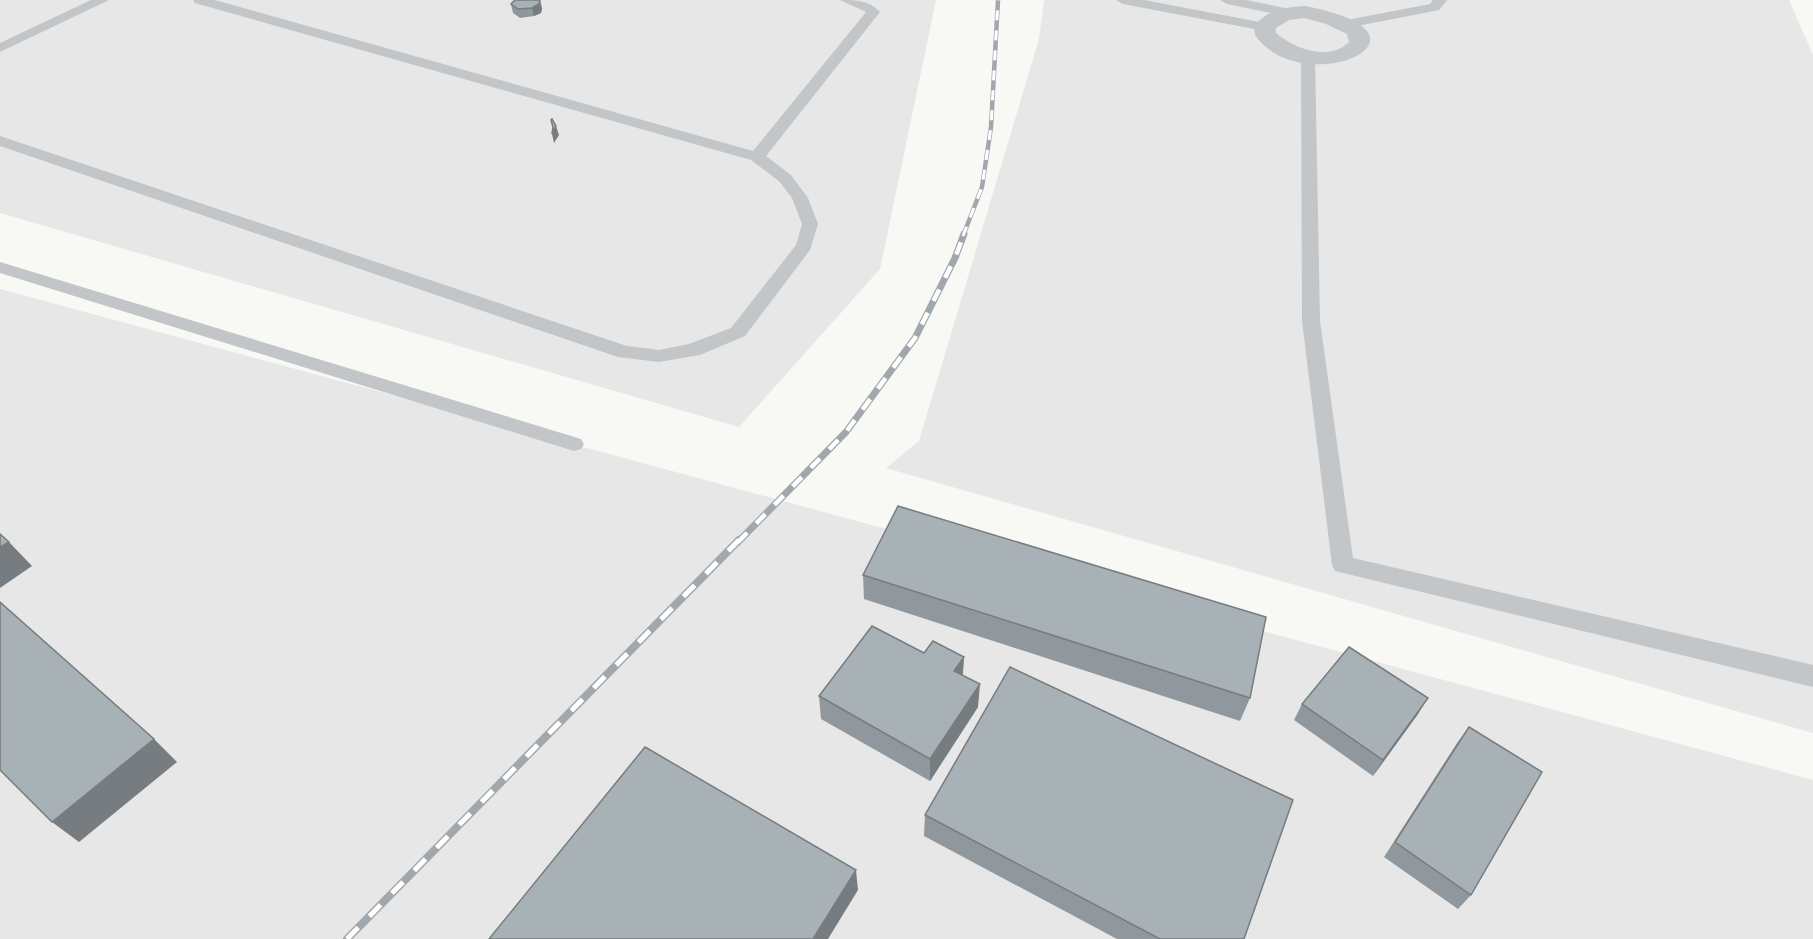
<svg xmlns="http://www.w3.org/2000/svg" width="1813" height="939" font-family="'IBM Plex Sans',sans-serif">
<rect width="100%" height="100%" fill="#f8f8f5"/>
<g fill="#e6e7e6">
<polygon points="0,0 936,0 880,269 739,427 0,213"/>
<polygon points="1044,0 1789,0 1813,55 1813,733 886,468 919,441 1039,39"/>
<polygon points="0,289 1813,780 1813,939 0,939"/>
</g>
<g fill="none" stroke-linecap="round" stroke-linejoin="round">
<g fill="#c2c6c9" fill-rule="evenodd">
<polygon points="91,0 109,0 0,52 0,43"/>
<path d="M193,0H215L753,151L866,12L840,0C856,0 869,0 880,12L766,156L791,175L808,198L818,224L810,250L745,336L700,355L659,362L618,357L0,146V136L627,346L659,350L689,344L731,328L796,245L802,224L792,198L779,181L751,160L195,3Z"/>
<polygon points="1116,0 1144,0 1265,23 1272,27 1265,31 1123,4"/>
<polygon points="1220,0 1246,0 1295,10 1297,13 1290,17 1227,4"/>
<polygon points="1433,0 1447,0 1439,10 1434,11 1347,28 1340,24 1347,20 1430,4"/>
<polygon points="1308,52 1315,56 1320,321 1353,558 1813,665 1813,687 1335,571 1332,565 1302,321 1301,56"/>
<polygon points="0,262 581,439 584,444 581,449 574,451 0,273"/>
</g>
<path fill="#c2c6c9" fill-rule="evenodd" d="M1305,6C1457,35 1302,103 1255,35L1254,27C1266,10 1285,7 1305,6ZM1305,18L1326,24L1347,34L1349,42C1329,62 1295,49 1276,33V28L1289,20Z"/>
<g stroke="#a1a8ad" stroke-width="4.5">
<polyline id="rail-far2" points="963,236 982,187 991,127 998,0"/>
</g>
<g stroke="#a1a8ad" stroke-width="7">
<polyline id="rail-far1" points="738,542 846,432 915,338 955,258 964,234"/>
</g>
<g stroke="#a1a8ad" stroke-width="8">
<polyline id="rail" points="347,939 739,540"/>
</g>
<use href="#rail-far2" stroke="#fff" stroke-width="3" stroke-dasharray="10" stroke-linecap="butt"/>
<use href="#rail-far1" stroke="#fff" stroke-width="4.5" stroke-dasharray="13" stroke-linecap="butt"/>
<use href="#rail" stroke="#fff" stroke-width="5" stroke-dasharray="16" stroke-linecap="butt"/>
</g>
<g fill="#90989d">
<polygon points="511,4 542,8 541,13 534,16 520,18 513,13"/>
<polygon points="863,575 1250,698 1240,721 864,599"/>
<polygon points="924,653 964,657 963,675 978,707 930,781 821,719 819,696"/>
<polygon points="1302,704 1418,714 1373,776 1294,720"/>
<polygon points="1469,727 1471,895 1458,909 1384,857 1457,743"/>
<polygon points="925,815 1244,939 1117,939 924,836"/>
</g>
<g fill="#767c7f">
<polygon points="540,0 542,8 541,13 534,16 532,8"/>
<polygon points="556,126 559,135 554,143 552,134"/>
<polygon points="9,542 32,566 0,588 0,547"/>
<polygon points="964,657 962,680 954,671"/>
<polygon points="980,684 978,707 930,781 930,759"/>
<polygon points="1428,698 1418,714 1373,776 1383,760"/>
<polygon points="154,739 177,762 79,842 52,822"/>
<polygon points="856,870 858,890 828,939 813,939"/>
</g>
<g fill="#a8b1b6" stroke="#767c7f" stroke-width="1.5">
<polygon points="515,0 540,0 539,4 532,8 518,9 511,4"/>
<polygon points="552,119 556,126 552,134 553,127 551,120"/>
<polygon points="898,506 1266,617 1250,698 863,575"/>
<polygon points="0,534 9,542 0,547"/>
<polygon points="0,602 154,739 52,822 0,770"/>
<polygon points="872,626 924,653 933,641 964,657 954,671 980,684 930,759 819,696"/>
<polygon points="1349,647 1428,698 1383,760 1302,704"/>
<polygon points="1010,667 1293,800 1244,939 1160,939 925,815"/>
<polygon points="1469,727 1542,772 1471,895 1395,842"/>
<polygon points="645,747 856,870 813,939 489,939"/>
</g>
</svg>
